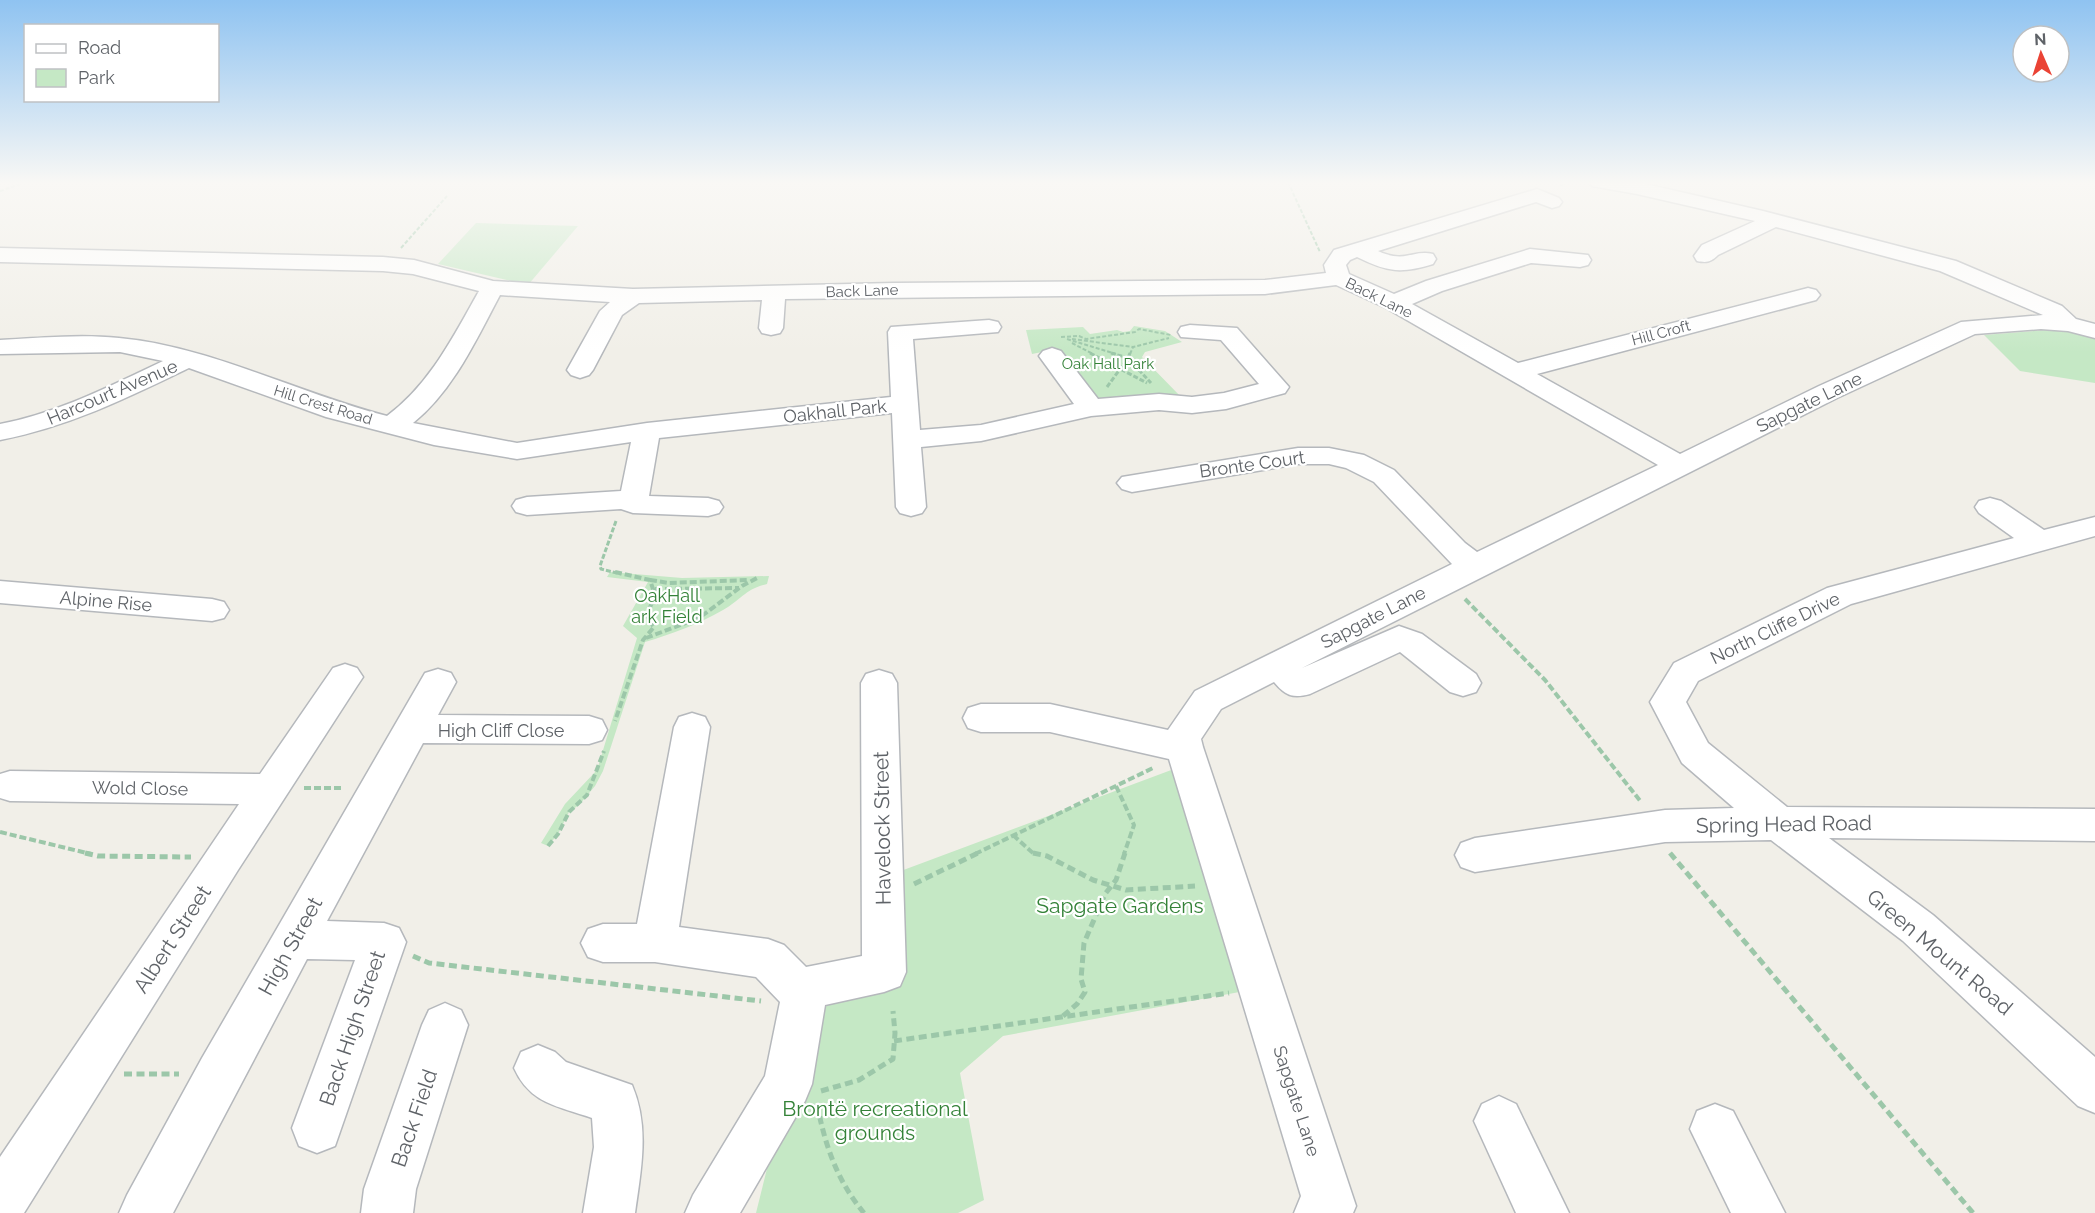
<svg xmlns="http://www.w3.org/2000/svg" width="2095" height="1213" font-family="Raleway,sans-serif">
<rect width="100%" height="100%" fill="#f1efe8"/>
<g fill="#c5e8c5">
<polygon points="476,223 578,226 528,285 438,264"/>
<polygon points="1134,326 1165,331 1182,342 1145,352 1142,357 1181,397 1095,401 1052,350 1032,354 1026,330 1083,327 1090,334 1117,330 1123,332 1130,331"/>
<polygon points="2095,326 2095,383 2020,371 1984,335"/>
<path d="M610,572L682,578L769,576L767,584C745,589 741,600 723,610C699,624 672,634 645,642L603,771L595,786L579,805L569,812L558,834L548,846L541,843L565,804L597,770L637,638L623,626L648,582L607,577Z"/>
<polygon points="1190,763 1261,988 1003,1036 960,1073 984,1200 958,1213 756,1213 788,1084 803,995 884,971 882,878"/>
</g>
<g fill="none" stroke-linecap="round" stroke-linejoin="round">
<g stroke="#b5b8bc" stroke-width="3">
<g id="minor">
<path d="M1589,182H1637L1763,211L1956,261L2062,306L2076,319L2095,324V338L2068,331L2041,329L1975,334L1837,398L1302,668L1399,626L1422,634L1476,674L1481,683L1476,692L1463,696L1450,692L1400,652L1310,694C1292,699 1285,695 1274,682L1221,709L1201,739L1203,747L1356,1206L1353,1213H1294L1301,1196L1169,759L1050,732H981L968,728L963,718L968,708L981,704H1050L1168,730L1195,691L1452,564L1374,482L1346,468L1329,464H1298L1132,492L1122,489L1117,483L1122,477L1298,448H1329L1364,455L1394,470L1465,543L1477,552L1658,465L1386,308L1336,285L1265,294L785,299L783,328L780,333L771,335L762,333L759,328L762,300L639,303L622,315L593,370L589,375L580,378L571,375L567,370L600,311L610,302L500,295C476,340 453,391 413,423L517,443L647,423L891,397L888,332L891,327L989,320L998,322L1001,327L998,332L913,339L920,430L981,425L1074,404L1039,356L1043,351L1052,348L1061,351L1098,399L1159,394L1192,397L1224,393L1259,384L1221,340L1181,337L1178,332L1181,327L1190,325L1237,328L1289,387L1285,393L1226,409L1192,413L1159,410L1091,416L981,441L921,447L926,507L922,513L911,516L900,513L896,507L892,413L659,438L649,496L708,498L719,501L723,507L719,513L708,516L633,513L621,509L527,515L516,512L512,506L516,500L527,497L621,491L631,442L517,459L434,445L326,417L189,368C127,398 68,427 0,440V424C58,413 110,386 163,361L120,352L0,354V340C39,338 80,334 119,338C209,346 300,394 387,416C430,384 453,337 479,291L413,274L383,271L0,262V248L383,257L414,260L493,281L633,289L894,283L1265,280L1326,273L1324,265L1334,250L1537,189L1559,198L1562,202L1559,206L1552,208L1536,202L1378,251C1407,264 1411,249 1433,254L1436,259L1433,264C1401,274 1387,272 1357,257L1350,260L1346,265L1349,274L1394,294L1426,281L1530,249L1588,255L1591,260L1588,265L1580,267L1531,263L1442,291L1412,304L1518,363L1808,288L1816,290L1820,295L1816,300L1537,374L1680,454L1819,386L1961,322L2043,315L1940,271L1776,227L1718,255C1711,262 1707,263 1697,261L1694,256L1702,245L1755,221L1637,194L1592,186Z"/>
<polygon points="1990,498 2001,501 2044,530 2095,517 2095,536 1851,604 1698,681 1686,702 1708,743 1787,807 2095,809 2095,841 1829,838 1933,915 2095,1057 2095,1113 2078,1106 1903,941 1771,840 1665,842 1475,872 1461,867 1455,855 1461,843 1475,838 1665,810 1734,808 1682,763 1650,702 1674,663 1827,588 2014,538 1979,513 1975,507 1979,501"/>
<polygon points="0,581 212,599 224,602 229,610 224,618 212,621 0,603"/>
<polygon points="345,664 357,668 363,677 357,686 238,870 24,1213 0,1213 0,1157 239,804 10,801 0,798 0,774 10,771 260,774 333,668"/>
<polygon points="438,669 451,673 456,682 438,715 589,716 602,720 607,730 602,740 589,744 423,743 327,921 384,923 399,928 406,942 335,1146 317,1153 299,1146 292,1128 355,960 307,959 173,1213 119,1213 127,1195 202,1058 425,673"/>
<polygon points="879,670 892,674 897,683 906,972 900,986 884,992 825,1005 812,1084 805,1101 740,1213 685,1213 693,1195 765,1076 780,1002 756,977 655,962 603,962 588,957 581,943 588,929 603,924 637,924 674,727 679,717 692,713 705,717 710,727 679,927 768,939 784,945 806,967 862,956 861,683 866,674"/>
<polygon points="445,1003 461,1010 468,1025 416,1189 413,1213 361,1213 364,1189 422,1025 429,1010"/>
<path d="M538,1045L555,1052L566,1062L632,1085C650,1127 641,1170 635,1213H583L594,1147L592,1118C558,1106 530,1104 514,1068L521,1052Z"/>
<polygon points="1499,1096 1516,1104 1569,1213 1516,1213 1474,1121 1482,1104"/>
<polygon points="1715,1104 1733,1111 1785,1213 1731,1213 1690,1129 1697,1111"/>
</g>
</g>
<g stroke="#9cc7a9" stroke-width="2" stroke-dasharray="4 2" stroke-linecap="butt">
<polyline points="1288,182 1320,252"/>
<polyline points="1560,186 1567,182"/>
<polyline points="0,191 26,182"/>
<polyline points="401,248 447,196"/>
<polyline points="1061,337 1079,336 1086,339 1135,332 1139,329 1171,335"/>
<polyline points="1067,339 1116,354"/>
<polyline points="1072,339 1133,347"/>
<polyline points="1072,343 1093,354"/>
<polyline points="1130,354 1133,347 1169,338"/>
</g>
<g stroke="#9cc7a9" stroke-width="3" stroke-dasharray="5 2" stroke-linecap="butt">
<polyline points="1090,353 1147,383"/>
<polyline points="1130,353 1128,358 1151,383"/>
<polyline points="1107,387 1128,358 1111,353"/>
<polyline points="616,521 600,566 601,569 621,574"/>
</g>
<g stroke="#9cc7a9" stroke-width="4" stroke-dasharray="7 3" stroke-linecap="butt">
<polyline points="615,572 650,580 655,595 646,617 654,627 643,640 615,721"/>
<polyline points="650,580 669,583 748,580"/>
<polyline points="655,589 739,588"/>
<polyline points="1465,599 1545,680 1641,802"/>
<polyline points="646,638 699,618 742,586 757,578"/>
<polyline points="1116,786 1134,825 1124,854"/>
<polyline points="304,788 344,788"/>
<polyline points="0,832 91,854"/>
<polyline points="1013,835 1034,854"/>
<polyline points="548,846 558,834 569,812 587,795 604,751"/>
<polyline points="975,854 1153,768"/>
</g>
<g stroke="#9cc7a9" stroke-width="5" stroke-dasharray="8 4.5" stroke-linecap="butt">
<polyline points="85,853 98,856 191,857"/>
<polyline points="1033,853 1047,856 1093,880 1126,890 1195,886"/>
<polyline points="1670,853 1973,1213"/>
<polyline points="914,884 978,853"/>
<polyline points="413,956 429,963 761,1001"/>
<polyline points="1063,1016 1077,1004 1085,992 1081,979 1084,943 1105,894 1116,880 1125,853"/>
<polyline points="894,1041 1229,993"/>
<polyline points="124,1074 179,1074"/>
<polyline points="821,1091 859,1080 893,1059 895,1033 893,1011"/>
<path d="M817,1104C825,1145 837,1181 864,1213"/>
</g>
<use href="#minor" fill="#fff" fill-rule="evenodd"/>
</g>
<linearGradient id="sky" x2="0" y2="1"><stop stop-color="#8fc3f1"/><stop offset="0.52" stop-color="#f9f8f5"/><stop offset="1" stop-color="#f9f8f5" stop-opacity="0"/></linearGradient>
<rect width="2095" height="352" fill="url(#sky)"/>
<g text-anchor="middle" dominant-baseline="central" stroke-width="4.5" stroke-linejoin="round" paint-order="stroke">
<g font-size="15" fill="#5f6368" stroke="#fff">
<text transform="translate(862 291) rotate(-2)">Back Lane</text>
<text transform="translate(1379 298) rotate(26)">Back Lane</text>
<text transform="translate(1661 333) rotate(-15)">Hill Croft</text>
<text transform="translate(323 405) rotate(17)">Hill Crest Road</text>
</g>
<g font-size="15" fill="#348238" stroke="#fff">
<text x="1108" y="364">Oak Hall Park</text>
</g>
<g font-size="18" fill="#5f6368" stroke="#fff">
<text transform="translate(112 392) rotate(-23)">Harcourt Avenue</text>
<text transform="translate(1809 402) rotate(-26)">Sapgate Lane</text>
<text transform="translate(835 411) rotate(-6)">Oakhall Park</text>
<text transform="translate(1252 464) rotate(-8)">Bronte Court</text>
<text transform="translate(106 601) rotate(5)">Alpine Rise</text>
<text transform="translate(1373 617) rotate(-27)">Sapgate Lane</text>
<text transform="translate(1775 628) rotate(-26)">North Cliffe Drive</text>
<text x="501" y="730">High Cliff Close</text>
<text transform="translate(140 788) rotate(1)">Wold Close</text>
<text transform="translate(1297 1101) rotate(72)">Sapgate Lane</text>
</g>
<g font-size="18" fill="#348238" stroke="#fff">
<text x="667" y="595">OakHall<tspan x="667" dy="21">ark Field</tspan></text>
</g>
<g font-size="21" fill="#5f6368" stroke="#fff">
<text transform="translate(1784 824) rotate(-1)">Spring Head Road</text>
<text transform="translate(882 828) rotate(-91)">Havelock Street</text>
<text transform="translate(172 939) rotate(-57)">Albert Street</text>
<text transform="translate(290 946) rotate(-61)">High Street</text>
<text transform="translate(1940 952) rotate(40)">Green Mount Road</text>
<text transform="translate(352 1028) rotate(-71)">Back High Street</text>
<text transform="translate(414 1118) rotate(-71)">Back Field</text>
</g>
<g font-size="21" fill="#348238" stroke="#fff">
<text x="1120" y="905">Sapgate Gardens</text>
<text x="875" y="1108">Brontë recreational<tspan x="875" dy="24">grounds</tspan></text>
</g>
</g>
<rect x="24" y="24" width="195" height="78" fill="#ffffff" stroke="#bfc1c3" stroke-width="1.5"/>
<rect x="36" y="44" width="30" height="9" fill="#ffffff" stroke="#bfc1c3" stroke-width="1.5"/>
<text x="78" y="54" font-size="18" fill="#5f6368">Road</text>
<rect x="36" y="69" width="30" height="18" fill="#c5e8c5" stroke="#bfc1c3" stroke-width="1.5"/>
<text x="78" y="84" font-size="18" fill="#5f6368">Park</text>
<g transform="translate(2041 54) rotate(357)"><circle r="28" fill="#ffffff" stroke="#bfc1c3" stroke-width="1.5"/>
<path d="M0-4.5L10 22L0 15L-10 22Z" fill="#ea4335"/>
<text y="-9" font-size="16" font-weight="bold" text-anchor="middle" fill="#5f6368">N</text>
</g>
</svg>
